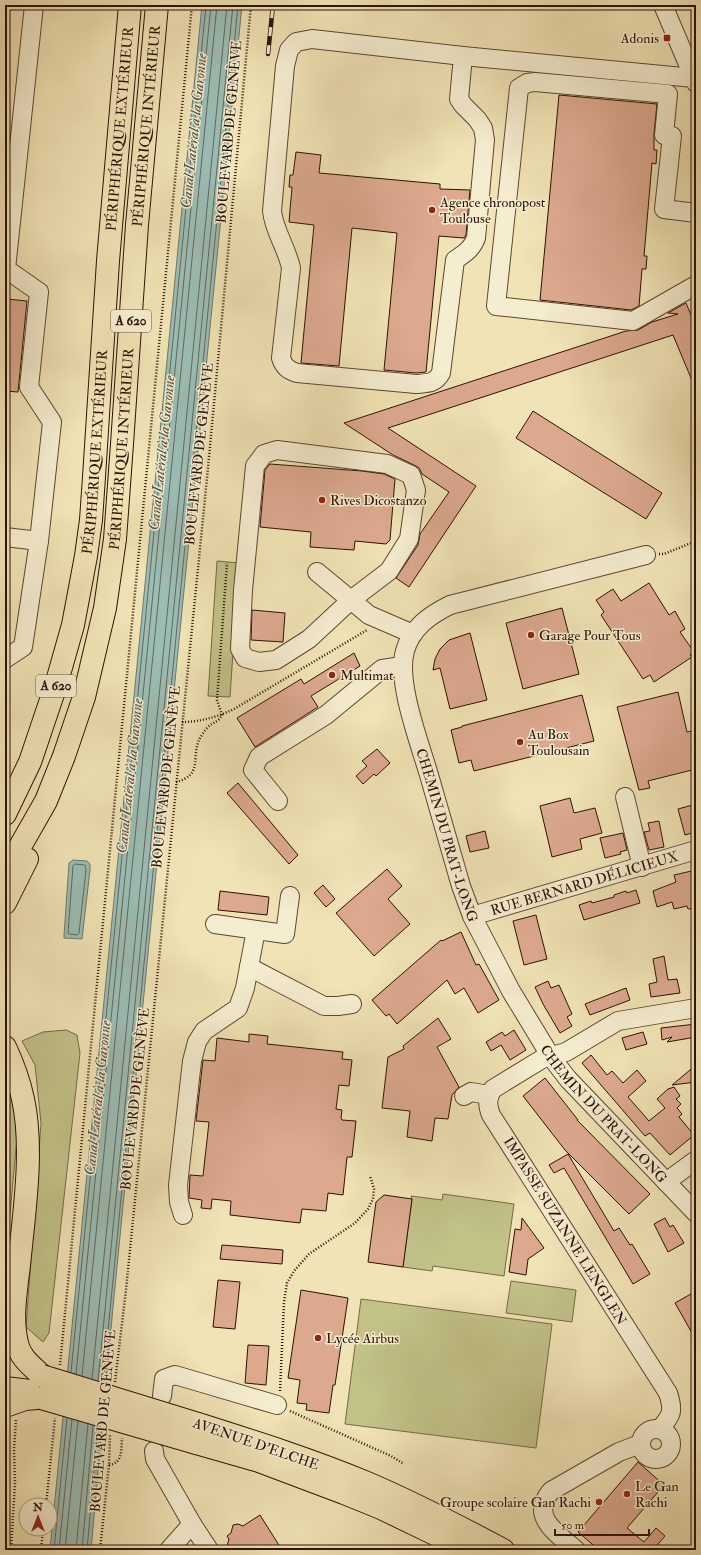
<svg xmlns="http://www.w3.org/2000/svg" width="701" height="1555" font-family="'IM FELL Double Pica',serif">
<rect width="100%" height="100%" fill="#f0e3b5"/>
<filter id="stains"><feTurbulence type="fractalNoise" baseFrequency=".005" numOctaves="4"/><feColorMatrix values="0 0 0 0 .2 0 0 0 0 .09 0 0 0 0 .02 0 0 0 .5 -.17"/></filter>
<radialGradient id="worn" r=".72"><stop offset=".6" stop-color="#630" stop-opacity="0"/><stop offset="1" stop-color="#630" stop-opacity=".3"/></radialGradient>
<g fill="#c1c188" stroke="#786946">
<polygon points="217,561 239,563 230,697 208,696"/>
<polygon points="66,1030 77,1035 80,1053 49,1333 43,1342 26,1327 41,1123 35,1065 22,1041 43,1032"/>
<polygon points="5,1066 18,1127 8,1236 5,1248"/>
<polygon points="443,1194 514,1204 504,1276 433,1266 432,1271 403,1267 412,1199 411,1196 442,1200"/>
<polygon points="511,1281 576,1290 572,1322 506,1313"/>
<polygon points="361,1299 552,1324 536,1448 345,1424"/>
</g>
<g fill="#9bbdb4" stroke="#6f786e">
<polygon points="202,5 242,5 113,1307 91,1550 50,1550"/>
<polygon points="73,860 87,861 90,864 90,870 82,939 64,938 64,936 69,863"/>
</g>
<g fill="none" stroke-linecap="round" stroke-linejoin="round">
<g stroke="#64675c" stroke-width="1">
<polygon points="75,864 85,865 86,870 79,933 77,935 69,934 68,933 73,866"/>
<polyline points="71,1372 206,5"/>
<polyline points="76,1374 211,5"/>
<polyline points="82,1376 217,5"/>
<polyline points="92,1379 227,5"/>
<polyline points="98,1381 233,5"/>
<polyline points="103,1382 238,5"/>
<polyline points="54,1550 67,1418"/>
<polyline points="59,1550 72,1419"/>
<polyline points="65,1550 78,1421"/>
<polyline points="76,1550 88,1424"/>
<polyline points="82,1550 93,1426"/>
<polyline points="87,1550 98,1427"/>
</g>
</g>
<g fill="#dca98f" stroke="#2e1104">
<polygon points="559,95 657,104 654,134 654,150 657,150 656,164 652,163 644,256 647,256 646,269 642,269 639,306 631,310 540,300"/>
<polygon points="296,152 321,155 319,173 440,184 440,189 470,190 466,235 464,238 439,236 426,372 416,373 384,370 397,233 352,228 339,366 301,363 314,225 289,222 292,187 289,187 290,175 293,175"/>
<polygon points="7,299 27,301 18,392 5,391 5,317"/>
<polygon points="686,303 696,327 696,390 673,335 388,428 476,486 409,587 396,578 418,545 420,534 449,492 422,474 419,468 416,466 393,455 344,423 626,331 638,330 652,322 678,314 668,313"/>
<polygon points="533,411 662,493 646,519 516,438"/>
<polygon points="270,464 362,471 384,474 395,479 390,540 386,544 355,541 354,550 310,547 311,532 260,527 265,470"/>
<polygon points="649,583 669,615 675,611 685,629 680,632 694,652 690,655 692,657 654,682 650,675 643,679 601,615 604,612 596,600 613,589 621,601"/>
<polygon points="562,608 579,674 523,689 506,623"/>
<polygon points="252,610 285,613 283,642 251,640"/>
<polygon points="470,633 487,700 450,709 440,668 433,670 435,659 440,649 449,640"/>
<polygon points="354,653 360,666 311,696 318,707 255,747 237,718 301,679 304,684"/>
<polygon points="678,692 687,732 696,730 696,769 648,781 650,788 639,790 617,707"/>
<polygon points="582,695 594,741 474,771 471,760 459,763 451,730 462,727 462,726"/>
<polygon points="377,749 390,763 376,776 374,774 363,784 356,776 367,766 362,761"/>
<polygon points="238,783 298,855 289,864 227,793"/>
<polygon points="570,798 574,813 595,808 602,833 580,839 582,849 552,857 540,806"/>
<polygon points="696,804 696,832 685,835 678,809"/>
<polygon points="659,821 664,847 649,850 644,832 650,831 648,823"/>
<polygon points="485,831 489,848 470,852 466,836"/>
<polygon points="623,833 627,850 620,852 621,854 605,858 600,838"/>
<polygon points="387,869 402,886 388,899 410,924 374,956 336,913"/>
<polygon points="696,870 696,908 688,909 687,906 674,909 672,902 657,907 653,891 676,882 674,875"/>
<polygon points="323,885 335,899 326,907 314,893"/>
<polygon points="636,890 640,903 584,920 579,905 591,901 592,903 614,897 614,895 626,891 627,893"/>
<polygon points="220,891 269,897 267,915 218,910"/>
<polygon points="536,915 547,959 524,965 513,921"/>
<polygon points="461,932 476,965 479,964 499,1000 478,1013 464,988 455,994 447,980 397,1024 389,1014 386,1016 372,1000 441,940 442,941"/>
<polygon points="664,956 668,980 677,979 680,993 651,997 649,984 657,982 653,959"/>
<polygon points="548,981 551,988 559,985 572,1014 567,1017 572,1026 560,1033 543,1004 535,987"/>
<polygon points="626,988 630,1000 590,1015 585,1004"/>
<polygon points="438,1018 451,1039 437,1047 459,1087 452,1095 448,1119 435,1118 432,1141 407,1137 410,1111 382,1108 388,1057 404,1049 403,1046"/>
<polygon points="696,1024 696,1037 667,1042 672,1037 662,1040 661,1028"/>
<polygon points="514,1030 526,1050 510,1060 501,1045 491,1051 486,1042 502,1032 505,1036"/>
<polygon points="643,1032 647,1044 626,1050 622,1038"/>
<polygon points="249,1034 268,1036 267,1044 343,1052 342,1059 352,1060 349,1086 339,1085 336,1109 342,1110 341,1118 342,1120 356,1121 352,1157 347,1157 343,1195 328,1193 326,1211 302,1209 300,1223 230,1215 231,1201 212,1199 211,1209 201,1208 202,1200 189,1198 190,1175 203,1176 209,1122 196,1121 203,1060 215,1061 217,1038 249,1042"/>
<polygon points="591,1055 607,1075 612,1071 623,1083 637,1070 646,1081 628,1097 649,1121 665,1108 657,1099 668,1089 674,1087 680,1096 676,1099 681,1104 677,1108 682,1114 679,1117 694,1135 670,1155 650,1133 645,1136 582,1063"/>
<polygon points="696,1065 696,1082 672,1085"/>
<polygon points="545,1078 578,1120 577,1120 650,1194 629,1214 565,1150 523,1096"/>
<polygon points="568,1154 614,1231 619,1228 630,1245 632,1244 650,1274 633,1284 564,1168 554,1173 549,1165"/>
<polygon points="384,1195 412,1199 403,1267 368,1262 376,1202"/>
<polygon points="522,1218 544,1248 528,1259 526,1275 509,1272 515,1229 521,1230"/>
<polygon points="665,1218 670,1227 673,1225 684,1243 668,1252 654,1224"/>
<polygon points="222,1245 283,1250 282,1264 220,1259"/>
<polygon points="218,1280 240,1282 235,1329 213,1327"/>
<polygon points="301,1290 348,1298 335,1385 333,1385 329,1413 306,1410 307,1404 297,1403 300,1380 288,1378"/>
<polygon points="696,1291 696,1340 675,1303"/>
<polygon points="248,1345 269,1346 266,1385 245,1383"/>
<polygon points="638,1462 664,1485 627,1528 644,1542 656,1528 665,1536 653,1550 599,1550 578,1532"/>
<polygon points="260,1515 282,1550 226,1550 229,1539 227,1536 231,1533 233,1525 238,1524 243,1526"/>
</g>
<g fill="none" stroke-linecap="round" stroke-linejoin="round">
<g stroke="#5e4630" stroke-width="20">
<g id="minor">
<polyline points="663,5 696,83"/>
<path d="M463,56L459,99L463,105L477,119L483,128L485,140L476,238C472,249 464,254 455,260L441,373C435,384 427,383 416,384L297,373C288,370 284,367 281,358L291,268C287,248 274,231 272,211L285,66L289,50L296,42L312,39L463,56L694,78"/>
<polyline points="696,213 664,209 672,136 664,135 668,94 535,82 527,83 519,88 496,306 633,321 696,285"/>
<polygon points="277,450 387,464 411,475 416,490 409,539 389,571 351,600 309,639 276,660 259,662 245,658 240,649 243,590 255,466 264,454"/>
<polyline points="5,537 39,541"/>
<path id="s1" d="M646,555L450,605C430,615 411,628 405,651C396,682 420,744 429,775C440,812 450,849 461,886L472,916L511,991L551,1057L568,1079L696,1213"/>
<polyline points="317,572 369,615 413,634"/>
<polyline points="5,659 23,647 39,541 52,422 29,387 39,292 6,269 34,5"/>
<polyline points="625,797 642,867"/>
<polyline points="278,801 253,770 259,757 326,715 382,669 402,666"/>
<path id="s2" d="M472,916L696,850"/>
<polyline points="215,924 285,934 290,896"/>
<polyline points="249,967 324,1006 338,1006 352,1004"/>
<polyline points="464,1096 471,1092 489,1095"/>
<polyline points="666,1182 696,1160"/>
<polyline points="183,1215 179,1202 178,1185 192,1061 197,1042 204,1031 238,1008 245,988 256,930"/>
<polyline points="162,1396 164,1379 175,1375 277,1405"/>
<circle cx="656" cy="1444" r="15"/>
<path d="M660,1429C672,1415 674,1411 668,1393L491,1115C487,1105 487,1098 493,1089L542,1059L566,1052L618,1021L696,1008"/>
<polyline points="154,1451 155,1459 192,1524 209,1550"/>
<polyline points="169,1550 192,1524"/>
<path d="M576,1550C558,1534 529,1517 551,1491L619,1452L640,1444"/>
</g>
</g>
<g stroke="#2e1104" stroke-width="24">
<g id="highway">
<path id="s3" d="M5,814L30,762L56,685L73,625L86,556L91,520L94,477L108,261L130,5"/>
<path id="s4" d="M5,873L46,801L64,756L84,697L105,608L115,539L122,444L137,225L157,5"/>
<polyline points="5,903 27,859"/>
<path d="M5,1047C13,1064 19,1080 23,1099C34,1149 24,1213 19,1265C16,1290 11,1318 17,1343C20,1358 32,1366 42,1376"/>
<polyline points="5,1388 30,1391 41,1398"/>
<polyline points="5,1406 25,1399 38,1398"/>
<path d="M198,1424C255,1442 312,1460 367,1483C414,1503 458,1526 503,1550"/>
<polyline points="196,1443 259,1461 344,1493 381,1508 437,1535 465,1550"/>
</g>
</g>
<g stroke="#2e1104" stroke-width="2.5" stroke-dasharray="1 2" stroke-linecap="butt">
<polyline points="659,554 664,554 696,541"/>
<path d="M182,722C200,722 217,717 234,709L367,630"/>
<path d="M176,782C203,775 191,759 199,740C201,736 205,730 208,727C214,721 218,723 222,715L217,700L227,563"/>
<polyline points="60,1365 192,5"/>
<polyline points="115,1382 126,1290 208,468 251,5"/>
<polyline points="280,1391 284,1302 287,1283 294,1271 309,1254 355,1223 368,1209 373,1199 374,1189 370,1176"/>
<polyline points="290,1411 391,1456 404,1464"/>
<path d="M109,1465C123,1463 121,1450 122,1438"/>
<polyline points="46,1505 55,1418"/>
<polyline points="11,1550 15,1483 14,1450 16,1419"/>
<polyline points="41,1550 43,1529"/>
<polyline points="100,1550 109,1465 110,1435"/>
</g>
<use href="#minor" stroke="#f5edcf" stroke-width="18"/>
<use href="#highway" stroke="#f0e3b5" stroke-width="22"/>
<g stroke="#2e1104" stroke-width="4.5">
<polyline id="rail" points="268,54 273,5"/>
</g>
<use href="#rail" stroke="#f5edcf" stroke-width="3" stroke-dasharray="9" stroke-linecap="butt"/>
<g stroke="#2e1104" stroke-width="24" stroke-linecap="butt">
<g id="highway-bridge">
<polyline points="42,1376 198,1424"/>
<polyline points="41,1398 196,1443"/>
</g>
</g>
<use href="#highway-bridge" stroke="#f0e3b5" stroke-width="22"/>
</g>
<g fill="#8f2418" stroke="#f5edcf" stroke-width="1.5">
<rect x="663" y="34" width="8" height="8" rx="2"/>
<circle cx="432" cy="210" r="4"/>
<circle cx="322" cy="500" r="4"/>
<circle cx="531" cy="635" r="4"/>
<circle cx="332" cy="675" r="4"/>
<circle cx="520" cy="742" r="4"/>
<circle cx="318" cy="1338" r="4"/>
<circle cx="627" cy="1494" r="4"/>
<circle cx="599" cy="1502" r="4"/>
</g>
<g text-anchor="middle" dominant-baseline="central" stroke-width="3" stroke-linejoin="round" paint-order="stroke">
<g fill="#f5edcf" stroke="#6a5341" stroke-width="1">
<rect x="111" y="310" width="40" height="22" rx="3"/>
<rect x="36" y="675" width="40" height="22" rx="3"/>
</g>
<g font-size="13" font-weight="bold" fill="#2e1104">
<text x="131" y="321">A 620</text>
<text x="56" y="686">A 620</text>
</g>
<g font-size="14" fill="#2e1104" stroke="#f5edcf" text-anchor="start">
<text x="659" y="38" text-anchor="end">Adonis</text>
<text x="440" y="202">Agence chronopost<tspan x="440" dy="16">Toulouse</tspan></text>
<text x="330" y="500">Rives Dicostanzo</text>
<text x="539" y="635">Garage Pour Tous</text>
<text x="340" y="675">Multimat</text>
<text x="528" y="734">Au Box<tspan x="528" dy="16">Toulousain</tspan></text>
<text x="326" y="1338">Lycée Airbus</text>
<text x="635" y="1486">Le Gan<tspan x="635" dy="16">Rachi</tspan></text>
<text x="591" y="1502" text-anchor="end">Groupe scolaire Gan Rachi</text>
</g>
<g font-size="14" fill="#2e1104" stroke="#f5edcf">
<text stroke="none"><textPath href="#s4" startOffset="769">PÉRIPHÉRIQUE INTÉRIEUR</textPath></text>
<text stroke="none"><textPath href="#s3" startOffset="700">PÉRIPHÉRIQUE EXTÉRIEUR</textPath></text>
<text transform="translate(229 132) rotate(-85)">BOULEVARD DE GENÈVE</text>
<text stroke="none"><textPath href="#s4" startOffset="445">PÉRIPHÉRIQUE INTÉRIEUR</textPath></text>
<text stroke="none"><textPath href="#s3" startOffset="376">PÉRIPHÉRIQUE EXTÉRIEUR</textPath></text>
<text transform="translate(199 454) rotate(-84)">BOULEVARD DE GENÈVE</text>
<text transform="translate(166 777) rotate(-84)">BOULEVARD DE GENÈVE</text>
<text stroke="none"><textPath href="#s1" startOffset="459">CHEMIN DU PRAT-LONG</textPath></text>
<text stroke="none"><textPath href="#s2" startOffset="117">RUE BERNARD DÉLICIEUX</textPath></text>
<text transform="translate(135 1099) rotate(-84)">BOULEVARD DE GENÈVE</text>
<text stroke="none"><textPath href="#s1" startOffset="783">CHEMIN DU PRAT-LONG</textPath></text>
<text transform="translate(565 1231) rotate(58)">IMPASSE SUZANNE LENGLEN</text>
<text transform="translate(103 1421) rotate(-85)">BOULEVARD DE GENÈVE</text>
<text transform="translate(256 1444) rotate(19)">AVENUE D'ELCHE</text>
</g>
<g font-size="15" font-style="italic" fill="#544d42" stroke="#f5edcf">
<text transform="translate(194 131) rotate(-84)">Canal Latéral à la Garonne</text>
<text transform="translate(162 453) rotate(-84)">Canal Latéral à la Garonne</text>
<text transform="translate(130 776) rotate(-84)">Canal Latéral à la Garonne</text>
<text transform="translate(98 1098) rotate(-84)">Canal Latéral à la Garonne</text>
</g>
</g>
<rect width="701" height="1555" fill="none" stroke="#f0e3b5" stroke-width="20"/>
<rect x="6" y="6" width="689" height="1543" fill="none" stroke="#2e1104" stroke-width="2"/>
<rect x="10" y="10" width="681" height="1535" fill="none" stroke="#2e1104"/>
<g transform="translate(38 1517)"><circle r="19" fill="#f5edcf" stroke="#a5957e"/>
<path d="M0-3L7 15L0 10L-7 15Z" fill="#8f2418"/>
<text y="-6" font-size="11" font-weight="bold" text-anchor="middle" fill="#2e1104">N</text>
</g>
<path d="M555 1529v6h94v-6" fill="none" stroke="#2e1104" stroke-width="2"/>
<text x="561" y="1529" font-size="12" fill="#2e1104" stroke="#f5edcf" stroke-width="3" paint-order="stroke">50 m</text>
<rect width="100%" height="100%" filter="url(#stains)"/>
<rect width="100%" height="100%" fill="url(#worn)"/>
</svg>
